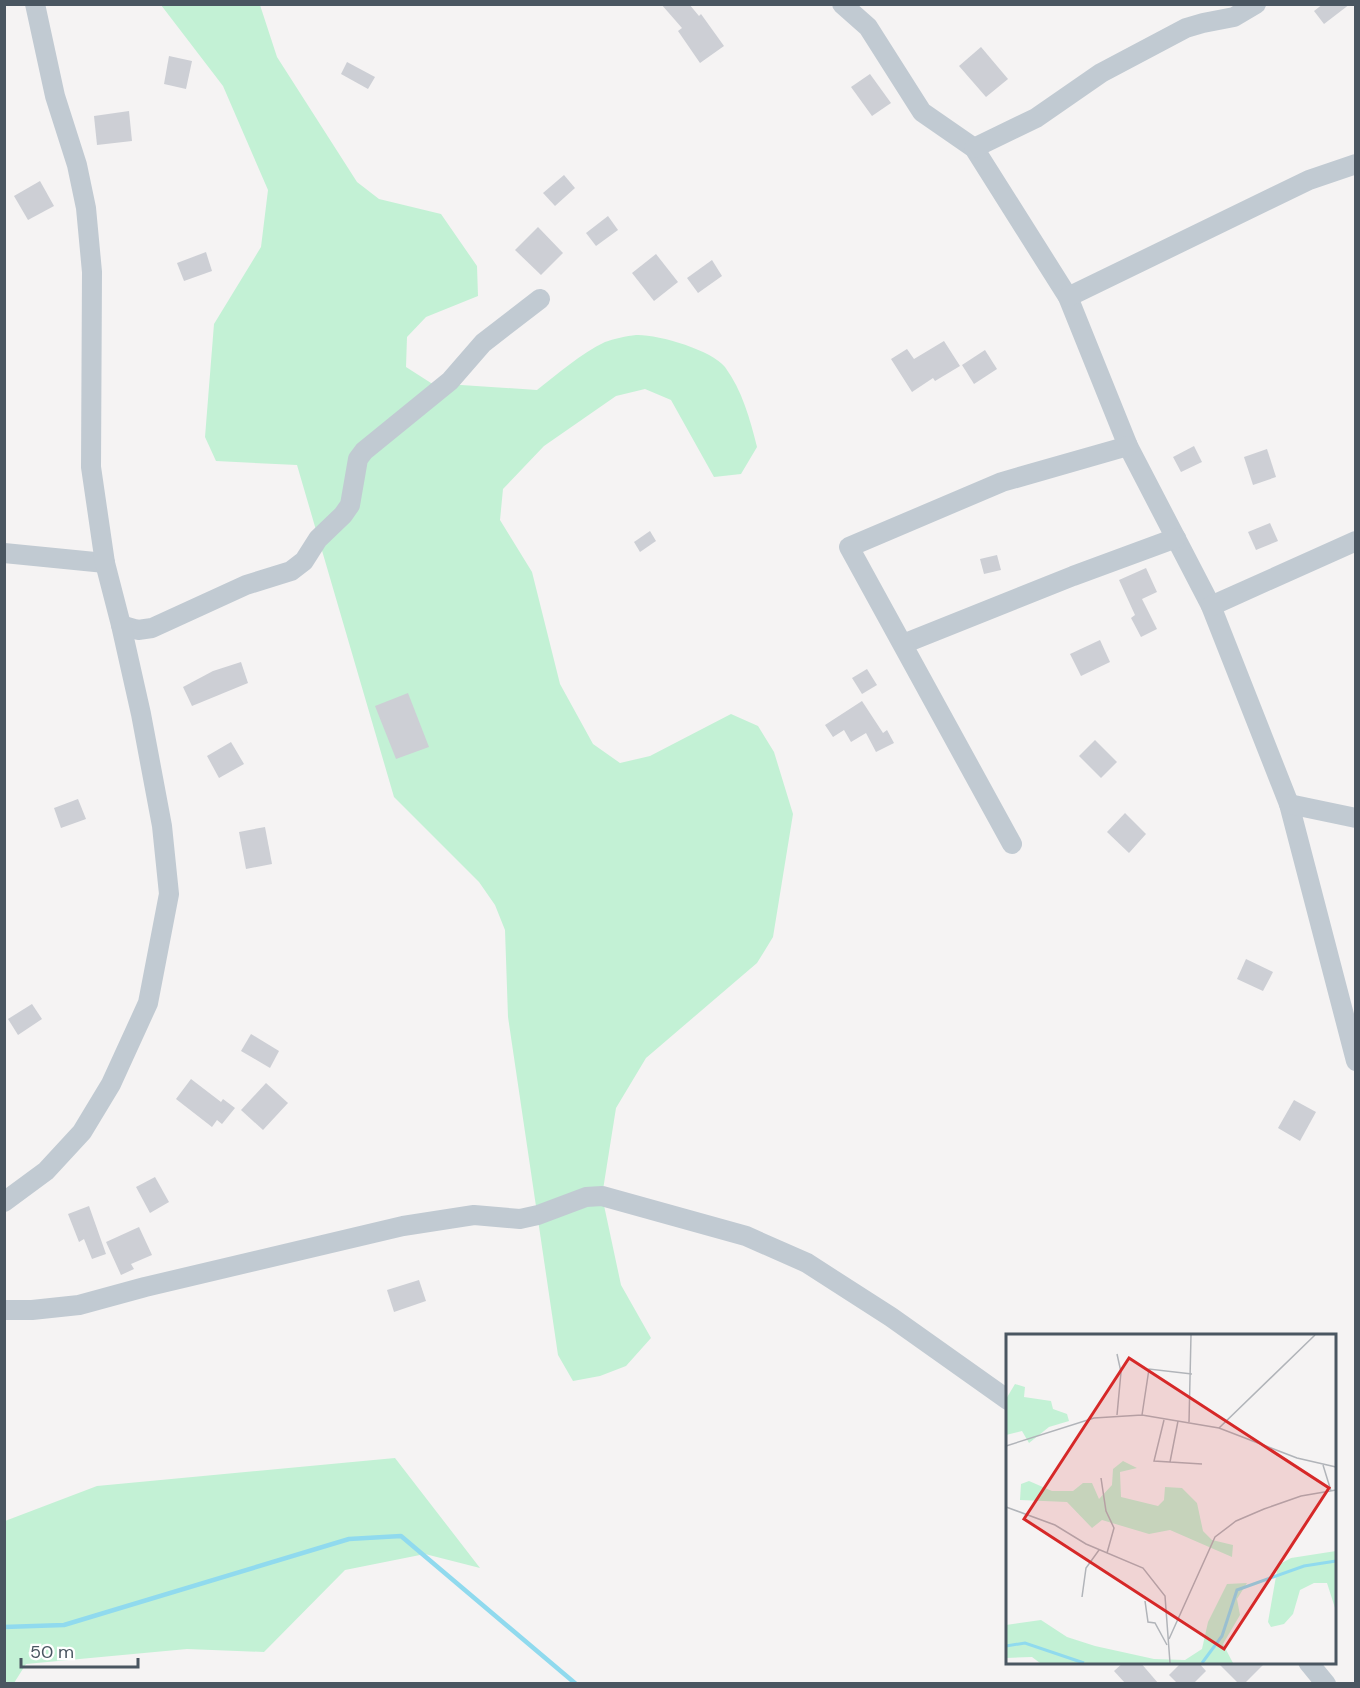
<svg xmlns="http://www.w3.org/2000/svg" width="1360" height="1688" font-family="'DM Sans',sans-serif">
<rect width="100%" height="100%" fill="#f5f3f3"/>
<g fill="#c3f1d5">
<path d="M161,5H260L277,57L357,182L379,199L441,214L477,266L478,296L426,317L407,337L406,367L431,383L537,390C559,373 580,354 605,342C613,339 627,336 636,335C657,334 712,350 725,367C742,390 750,419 757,447L741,474L714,477L671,400L645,389L616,396L544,446L503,489L500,520L532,572L560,684L593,744L620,763L650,756L731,714L758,726L774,752L793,814L773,937L757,963L646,1058L616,1108L602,1196L621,1285L651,1338L626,1366L600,1376L573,1381L558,1355L508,1017L505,930L495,905L479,882L394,797L297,465L216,461L205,437L214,324L261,247L268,190L223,86Z"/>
<polygon points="395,1458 480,1568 425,1554 345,1570 264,1652 187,1649 26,1664 14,1683 5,1683 5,1521 97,1486"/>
</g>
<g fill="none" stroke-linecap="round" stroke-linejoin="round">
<polyline stroke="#90daee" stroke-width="4.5" points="4,1627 64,1625 349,1539 401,1536 576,1684"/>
</g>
<g fill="#cdcfd5">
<polygon points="661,4 689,4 699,16 701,14 724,46 700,63 678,31 682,28"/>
<polygon points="1323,4 1350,4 1324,24 1314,11"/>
<polygon points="981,47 1008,79 986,97 959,66"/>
<polygon points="169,56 192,61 186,89 164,84"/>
<polygon points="347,62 375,77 368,89 341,74"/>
<polygon points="870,74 891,103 872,116 851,87"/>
<polygon points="129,111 132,141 97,145 94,116"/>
<polygon points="564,175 575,188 555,206 543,193"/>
<polygon points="40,181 54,206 28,220 14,196"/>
<polygon points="608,216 618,230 596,246 586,233"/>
<polygon points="538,227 563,253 541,275 515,250"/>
<polygon points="206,252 212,271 184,281 177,263"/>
<polygon points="656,254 678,282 654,301 632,273"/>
<polygon points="712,260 722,276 698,293 687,278"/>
<polygon points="944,341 960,366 935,381 933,378 912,392 891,359 907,349 914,359"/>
<polygon points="985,350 997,369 974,384 962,365"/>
<polygon points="1194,446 1202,462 1181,472 1173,457"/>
<polygon points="1267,449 1276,477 1253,485 1244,457"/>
<polygon points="1270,523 1278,541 1256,550 1248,532"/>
<polygon points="650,531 656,541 640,552 634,542"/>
<polygon points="997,555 1001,570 984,574 980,559"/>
<polygon points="1146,568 1157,592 1142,599 1157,629 1141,637 1131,618 1135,615 1119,580"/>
<polygon points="1100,640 1110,662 1081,676 1070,654"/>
<polygon points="241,662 248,683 192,706 183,687 213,671"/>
<polygon points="867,669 877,685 862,694 852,678"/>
<polygon points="408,693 429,747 396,759 375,706"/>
<polygon points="862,701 883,733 887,730 894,743 876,752 866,733 851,742 844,730 833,737 825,725"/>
<polygon points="1095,740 1117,762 1101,778 1079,756"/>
<polygon points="231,742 244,764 219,778 207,756"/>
<polygon points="78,799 86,819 61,828 54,808"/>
<polygon points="1125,813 1146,834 1129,853 1107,832"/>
<polygon points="265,827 272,864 246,869 239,832"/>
<polygon points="1246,959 1273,972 1263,991 1237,979"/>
<polygon points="32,1004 42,1019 18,1035 8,1019"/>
<polygon points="251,1034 279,1051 270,1068 241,1051"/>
<polygon points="191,1079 221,1102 223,1099 235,1108 222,1124 217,1120 212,1127 176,1099"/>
<polygon points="266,1083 288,1103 263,1130 241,1110"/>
<polygon points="1294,1100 1316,1112 1300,1141 1278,1128"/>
<polygon points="155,1177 169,1202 150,1213 136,1187"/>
<polygon points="89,1206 106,1254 92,1259 84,1239 79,1242 68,1214"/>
<polygon points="139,1227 152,1255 131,1264 134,1269 121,1275 106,1242"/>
<polygon points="419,1280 426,1301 394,1312 387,1290"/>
<polygon points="1124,1662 1140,1662 1158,1683 1125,1683 1114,1671"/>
<polygon points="1182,1662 1198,1662 1206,1671 1194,1683 1177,1683 1169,1675"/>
<polygon points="1217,1662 1266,1662 1245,1683 1238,1683"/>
</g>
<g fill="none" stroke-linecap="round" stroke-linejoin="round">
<g stroke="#c1cad2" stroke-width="20">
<polyline points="842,4 868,27 922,112 974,148 1068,297 1128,446 1211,606 1289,804 1356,1061"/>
<polyline points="974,148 1036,118 1101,73 1186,28 1203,23 1234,17 1256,4"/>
<polyline points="1068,297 1309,180 1356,164"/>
<polyline points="4,553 105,563"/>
<polyline points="1211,606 1356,541"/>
<polyline points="121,625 138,630 152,628 246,585 291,571 304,561 318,539 343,515 350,505 358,459 364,451 450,381 483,343 540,299"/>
<polyline points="903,644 1073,576 1176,538"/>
<polyline points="1289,804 1356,818"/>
<polyline points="1012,844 849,547 1002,482 1128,446"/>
<polyline points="4,1202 46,1171 82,1132 111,1084 148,1003 169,894 162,826 141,714 121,625 105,563 91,467 92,272 86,208 77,165 55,96 35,4"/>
<polyline points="4,1310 32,1310 79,1305 145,1287 403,1226 474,1215 520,1219 538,1215 586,1197 602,1196 746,1236 807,1263 891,1317 1008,1400"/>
<polyline points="1308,1662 1326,1684"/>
</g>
</g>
<g transform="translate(1006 1334)">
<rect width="330" height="330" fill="#f5f3f3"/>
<path d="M9,50L19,53L18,63L45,67L47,75L61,80L63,87L43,93L23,109L16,97L0,101V65ZM117,127L131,134L114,138L115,163L152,172L158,166L159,153L176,154L191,169L197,197L206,206L227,211L226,223L164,196L143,200L96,186L86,194L61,168L14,166L15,150L23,147L46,157H67L77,149H86L93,165L106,151L107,135ZM330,217V277L321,249H308L294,256L287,280L278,290L265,293L262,288L272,231L285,224ZM241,249L231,265L234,281L217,310L227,329H34L26,323L0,324V291L35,286L61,303L89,312L148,325L179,326L196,315L202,288L221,250Z" fill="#c3f1d5"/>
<path fill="none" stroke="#90daee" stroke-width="3" d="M0,312L19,309L78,329M196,329L216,302L231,256L298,232L330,227"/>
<path fill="none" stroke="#b1b4b9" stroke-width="1.5" d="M111,81L115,38L111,20M136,81L143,35L186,40M158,86L148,127L196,130M183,88L185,1M213,94L309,1M0,112L88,84L136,81L213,94L291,124L330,133M164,128L172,87M317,131L325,157M95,144L100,177L108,194L101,219M0,173L49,191L80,210L137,234L159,262L164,329M76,263L80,234L93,216M139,267L142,288L149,289L161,311M163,305L209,203L230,187L258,175L295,162L330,156"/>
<path fill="#d62828" fill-opacity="0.15" stroke="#d62828" stroke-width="3" d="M123,24L323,154L218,315L18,185Z"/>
<rect width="330" height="330" fill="none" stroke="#4a5661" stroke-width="3"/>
</g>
<rect width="1360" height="1688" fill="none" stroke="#4a5661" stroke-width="12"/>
<path d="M21 1658v9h117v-9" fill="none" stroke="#4a5661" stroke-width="3"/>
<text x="30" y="1658" font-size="18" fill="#4a5661" stroke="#ffffff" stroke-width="4.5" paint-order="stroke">50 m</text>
</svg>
